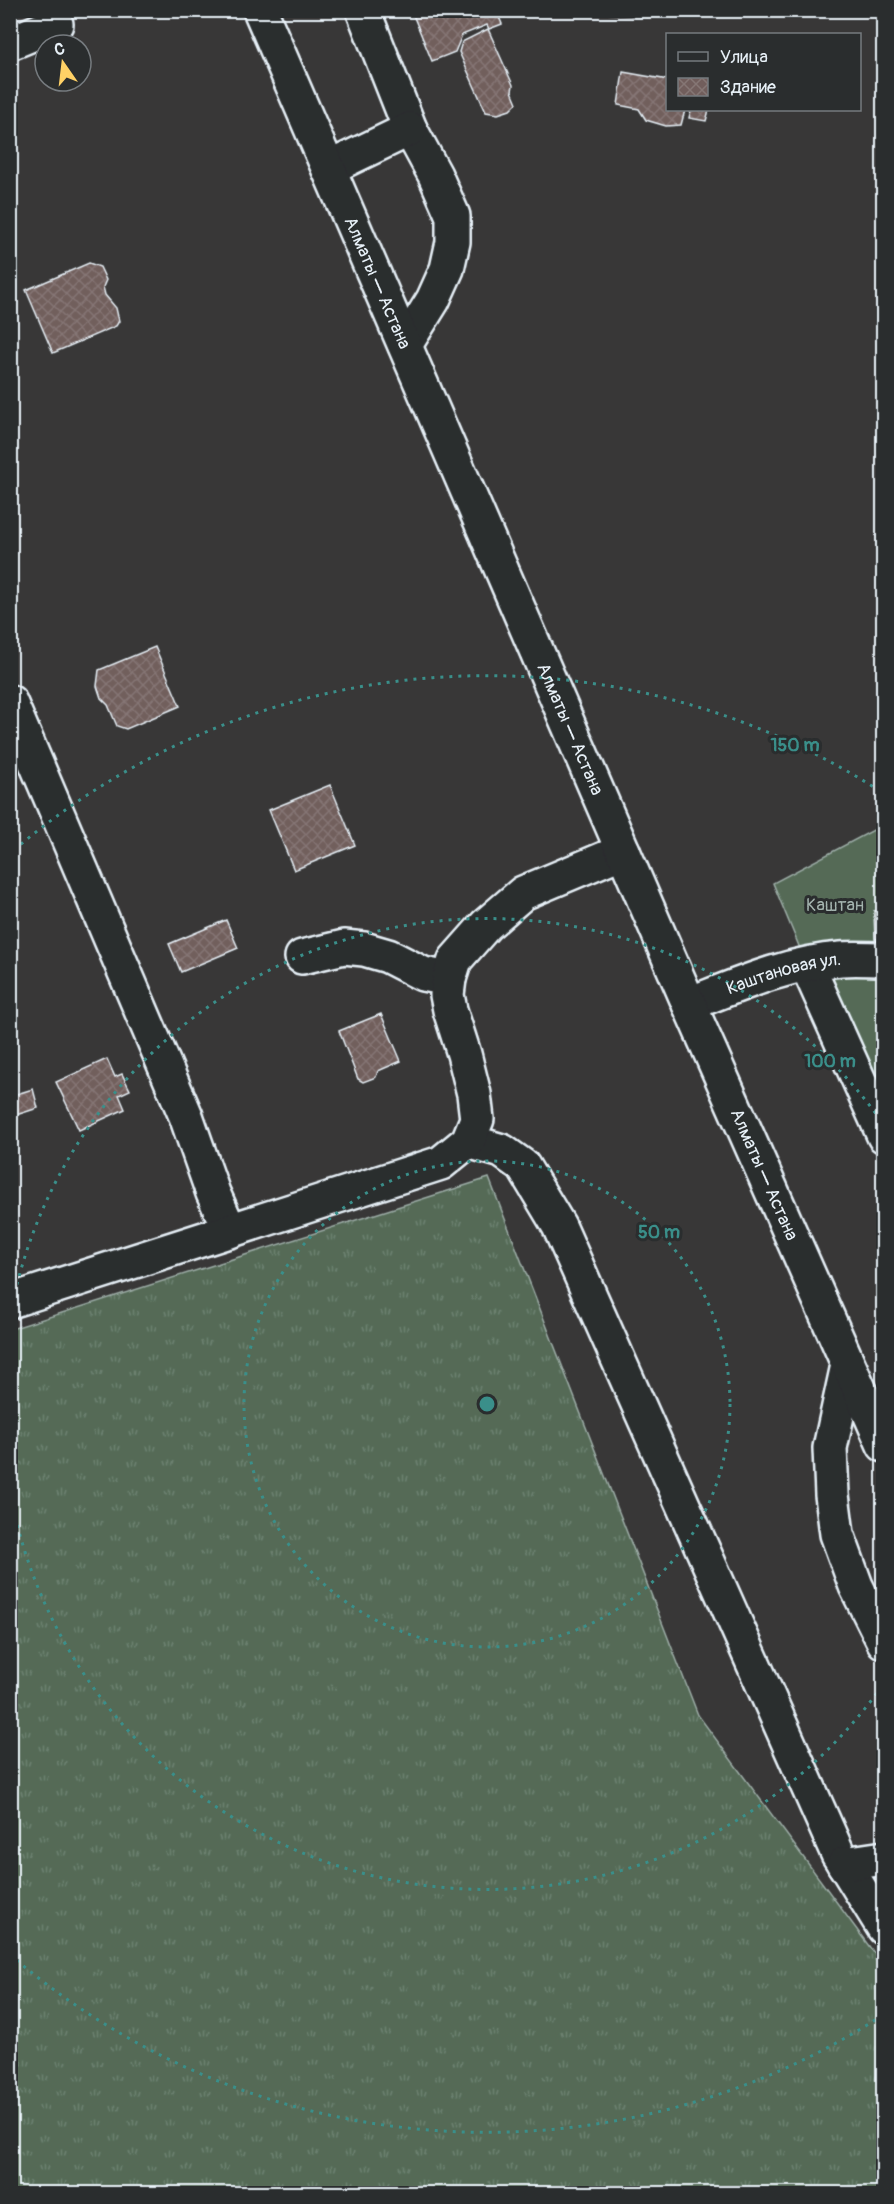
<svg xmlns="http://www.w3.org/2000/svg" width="894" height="2204" font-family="Pangolin,sans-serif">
<defs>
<pattern id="grass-tufts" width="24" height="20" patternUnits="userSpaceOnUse" patternTransform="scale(1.5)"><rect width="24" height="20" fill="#546b57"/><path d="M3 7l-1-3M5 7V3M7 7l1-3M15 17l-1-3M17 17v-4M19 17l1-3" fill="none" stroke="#6d8170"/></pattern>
<pattern id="building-cross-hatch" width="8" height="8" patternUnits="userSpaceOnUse" patternTransform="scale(1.5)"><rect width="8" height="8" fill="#715e5c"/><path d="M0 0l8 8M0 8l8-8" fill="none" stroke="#857674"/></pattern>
</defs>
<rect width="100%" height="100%" fill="#383737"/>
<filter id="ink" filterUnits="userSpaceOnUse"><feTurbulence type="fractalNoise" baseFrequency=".0167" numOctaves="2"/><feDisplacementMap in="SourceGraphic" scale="12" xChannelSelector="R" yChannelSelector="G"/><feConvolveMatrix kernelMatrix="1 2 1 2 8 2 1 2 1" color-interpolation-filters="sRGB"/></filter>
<g filter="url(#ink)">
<polygon fill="url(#grass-tufts)" stroke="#9eaea8" stroke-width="1.5" points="489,1178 698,1715 883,1965 883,2193 11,2193 11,1329"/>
<polygon fill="#546b57" stroke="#9eaea8" stroke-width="1.5" points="883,825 883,1150 773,883"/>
<g fill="url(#building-cross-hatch)" stroke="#e8f1f8" stroke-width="1.5">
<polygon points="411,10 496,10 502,24 489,29 487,25 462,35 455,52 432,61"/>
<polygon points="607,10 667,10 667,13 649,11 648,17 606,13"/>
<polygon points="488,29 513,85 512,91 517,103 510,110 498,114 486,112 459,52 462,42"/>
<polygon points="623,72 668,80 668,110 685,110 681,125 666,126 646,120 639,109 618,105"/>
<polygon points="691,110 709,110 706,121 689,118"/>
<polygon points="89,263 100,267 106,280 103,287 105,295 116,308 119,321 116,326 53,353 26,290"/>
<polygon points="155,647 180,706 126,729 117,726 108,705 101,698 97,686 99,670"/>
<polygon points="330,785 355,845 294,870 269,810"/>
<polygon points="884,910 884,938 875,939 874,911"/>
<polygon points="226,920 238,948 181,972 169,944"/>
<polygon points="381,1014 401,1061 378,1071 376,1077 363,1082 358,1079 339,1031"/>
<polygon points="107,1059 115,1077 122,1074 130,1090 119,1095 125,1109 79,1130 56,1082"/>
<polygon points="33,1089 38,1108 13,1116 10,1096"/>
</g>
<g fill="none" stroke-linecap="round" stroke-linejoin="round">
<g stroke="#e8f1f8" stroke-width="38">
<g id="minor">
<polyline points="363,10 410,129 435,175 453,216 453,242 447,269 433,300 405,345"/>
<polyline points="10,43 56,24"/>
<polyline points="329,168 410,129"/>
<polyline points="10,702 186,1116 213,1193 230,1231"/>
<polyline points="302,957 344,947 364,949 388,956 423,974 449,979"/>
<polyline points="807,965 884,1136"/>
<path id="s1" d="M689,1004C738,985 788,963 841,959C855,958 869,959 884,959"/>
<polyline points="468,1141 502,1151 523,1166 559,1226 838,1854 884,1928"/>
<polyline points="10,1301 441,1163 468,1141 477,1119 474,1094 464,1054 450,1010 447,995 449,979 455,960 486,925 523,893 623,851"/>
<polyline points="848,1365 830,1448 832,1495 837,1534 856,1586 884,1642"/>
<polyline points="844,1864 884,1858"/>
</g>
</g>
<g stroke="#e8f1f8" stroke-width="38">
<g id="highway">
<path id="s2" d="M260,10L689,1004L884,1445"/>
</g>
</g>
<use href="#minor" stroke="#2a2d2e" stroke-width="33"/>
<use href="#highway" stroke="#2a2d2e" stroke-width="33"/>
</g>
</g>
<g fill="none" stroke="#3a8f8a" stroke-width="3" stroke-dasharray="3 6">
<circle cx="487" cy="1404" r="243"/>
<path d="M882 1686A485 485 0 0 1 11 1497M11 1311A485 485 0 0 1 882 1122"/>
<path d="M883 2015A728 728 0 0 1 14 1958M14 850A728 728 0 0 1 883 793"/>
</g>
<g text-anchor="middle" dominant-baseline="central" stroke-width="6" stroke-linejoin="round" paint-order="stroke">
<g font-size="18" fill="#e8f1f8" stroke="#2a2d2e">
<text stroke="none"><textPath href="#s2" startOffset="297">Алматы — Астана</textPath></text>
<text stroke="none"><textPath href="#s2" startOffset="783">Алматы — Астана</textPath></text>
<text stroke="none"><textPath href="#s1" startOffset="100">Каштановая ул.</textPath></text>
<text stroke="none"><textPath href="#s2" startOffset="1269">Алматы — Астана</textPath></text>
</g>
<g font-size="18" fill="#a5b5b0" stroke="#2a2d2e">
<text x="835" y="905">Каштан</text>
</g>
</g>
<circle cx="487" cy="1404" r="9" fill="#3a8f8a" stroke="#2a2d2e" stroke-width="3"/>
<g font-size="18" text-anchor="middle" font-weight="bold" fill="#3a8f8a" stroke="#2a2d2e" stroke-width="6" stroke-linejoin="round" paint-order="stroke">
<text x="795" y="751">150 m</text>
<text x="830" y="1067">100 m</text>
<text x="659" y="1238">50 m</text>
</g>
<rect width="894" height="2204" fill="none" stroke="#2a2d2e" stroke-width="36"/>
<rect x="18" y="18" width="858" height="2168" fill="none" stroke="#e8f1f8" stroke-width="2" filter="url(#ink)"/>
<rect x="666" y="33" width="195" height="78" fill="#2a2d2e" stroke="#767b7f" stroke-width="1.5"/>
<rect x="678" y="52" width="30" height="9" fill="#2a2d2e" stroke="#767b7f" stroke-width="1.5"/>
<text x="720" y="63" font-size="18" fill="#e8f1f8">Улица</text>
<rect x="678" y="78" width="30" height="18" fill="url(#building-cross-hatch)" stroke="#767b7f" stroke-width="1.5"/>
<text x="720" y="93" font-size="18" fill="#e8f1f8">Здание</text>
<g transform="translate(63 63) rotate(346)"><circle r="28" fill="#2a2d2e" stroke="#767b7f" stroke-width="1.5"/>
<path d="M0-4.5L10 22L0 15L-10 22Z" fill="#ffd166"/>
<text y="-9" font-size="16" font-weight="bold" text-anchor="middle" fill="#e8f1f8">С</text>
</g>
</svg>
